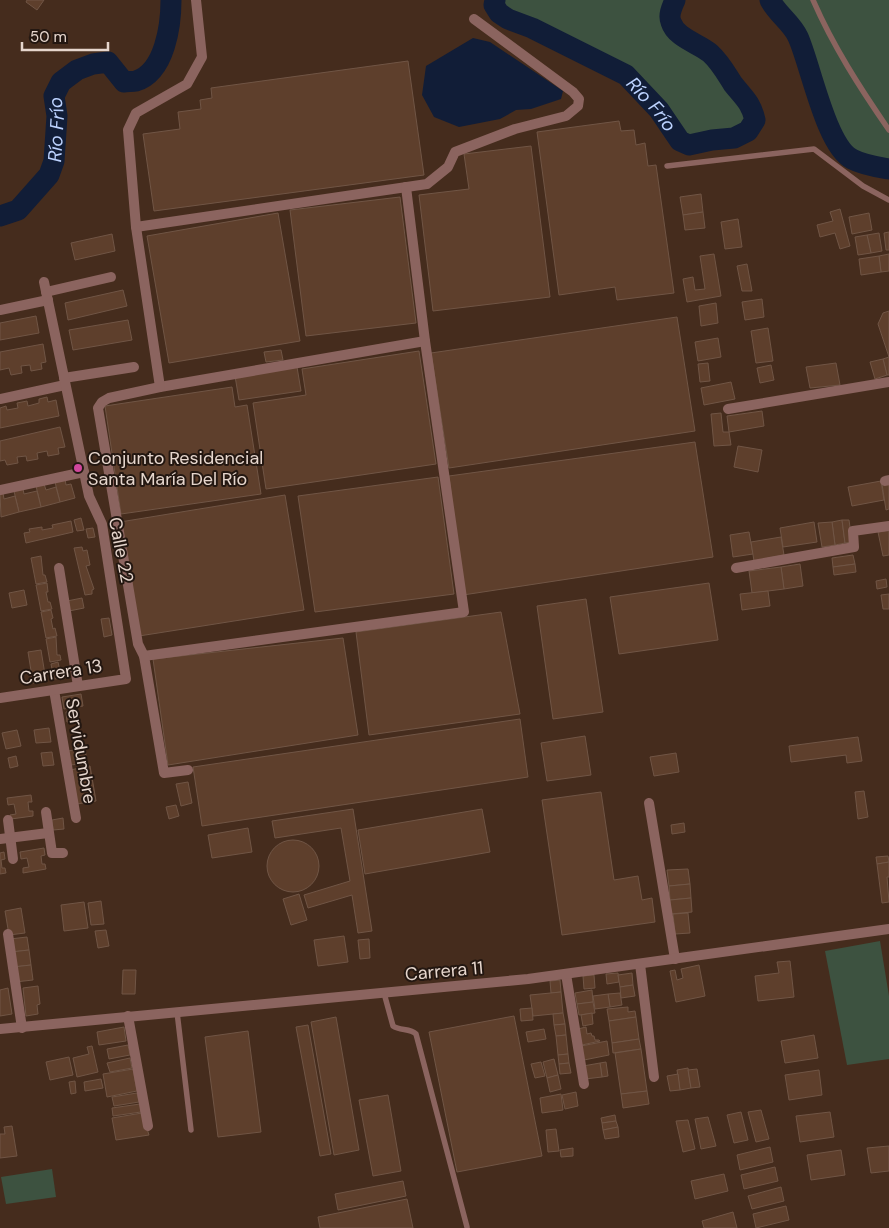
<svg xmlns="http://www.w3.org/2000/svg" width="889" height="1228" font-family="'DM Sans',sans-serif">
<rect width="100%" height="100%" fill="#452c1d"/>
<g fill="#3d5240">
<path d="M495,0H675C672,7 668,15 671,22C676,38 698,43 710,53C720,62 726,73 733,84C743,97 751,102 755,120L748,131L734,138L712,140L689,145L680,141L659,110L626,75L532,28L508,19L499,13L494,5Z"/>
<path d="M770,0H889V169C877,167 863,165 852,159C826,146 810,63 798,37C792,23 777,14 770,0Z"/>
<polygon points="880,941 889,996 889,1059 847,1065 825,951"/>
<polygon points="52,1169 56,1197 6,1204 1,1177"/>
</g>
<polygon fill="#111d37" points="473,38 490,42 563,91 561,99 531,109 516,110 500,119 459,127 434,117 422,95 426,66"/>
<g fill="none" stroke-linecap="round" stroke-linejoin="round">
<g stroke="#111d37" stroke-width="21">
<path id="s1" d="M495,0L494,5L499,13L508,19L532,28L626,75L659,110L680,141L689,145L712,140L734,138L748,131L755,120C751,102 743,97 733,84C726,73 720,62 710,53C698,43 676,38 671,22C668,15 672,7 675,0"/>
<path d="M770,0C777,14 792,23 798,37C810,63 826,146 852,159C863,165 877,167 889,169"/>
<path id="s2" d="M0,216L18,210L49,175L54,161L57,116L54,96L61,82L77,70L93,64L108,62L124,82C128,81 132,82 136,81C165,72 171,25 171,0"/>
</g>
</g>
<g fill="#5e3f2c" stroke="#705545">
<polygon points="27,0 44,0 37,10 26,2"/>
<polygon points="408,61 424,175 154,211 143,134 180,129 178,112 201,109 200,100 212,98 211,88"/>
<polygon points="619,121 621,131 634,130 636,145 645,143 648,166 656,165 674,293 617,300 615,287 559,295 537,132"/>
<polygon points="531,146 550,297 433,311 419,195 469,189 464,154"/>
<polygon points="701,194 703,212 683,215 680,197"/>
<polygon points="400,197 416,323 306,336 290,210"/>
<polygon points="840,209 850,246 840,249 835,233 820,237 817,225 833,221 830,212"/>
<polygon points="703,212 705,228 685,230 683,215"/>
<polygon points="278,213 300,341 169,363 147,236"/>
<polygon points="869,213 872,230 852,234 849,217"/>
<polygon points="738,219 742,247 725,249 721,222"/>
<polygon points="889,232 889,250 886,250 884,233"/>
<polygon points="879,233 882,251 871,253 867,235"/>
<polygon points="112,234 115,251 75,260 71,243"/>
<polygon points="867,235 871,253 858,255 855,237"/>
<polygon points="714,254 721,296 687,302 683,279 693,277 695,290 705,289 700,256"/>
<polygon points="889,254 889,271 881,272 879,256"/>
<polygon points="879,256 881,272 861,275 859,259"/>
<polygon points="747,264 752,291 742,291 737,266"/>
<polygon points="123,290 127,306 68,320 65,303"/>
<polygon points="762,299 764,317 745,320 742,302"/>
<polygon points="716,303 718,323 701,326 699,306"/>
<polygon points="889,311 889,357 878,324 883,313"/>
<polygon points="36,316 39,333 0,340 0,323"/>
<polygon points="677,317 695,431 449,468 431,353"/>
<polygon points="128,320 132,340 73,350 69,330"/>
<polygon points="768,328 773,361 756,363 751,331"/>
<polygon points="718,338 721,357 698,361 695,342"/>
<polygon points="43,344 46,362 41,363 42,369 31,371 30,365 21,366 22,373 11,375 9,368 0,370 0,352"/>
<polygon points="281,350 283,360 266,362 264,352"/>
<polygon points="419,351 436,464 266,489 253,403 306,395 302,369"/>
<polygon points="889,357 889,375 887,375 883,359"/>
<polygon points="883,359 887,375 875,379 870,362"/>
<polygon points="708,363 710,381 700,382 698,364"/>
<polygon points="836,363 840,385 810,388 806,367"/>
<polygon points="771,365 774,380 760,383 757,368"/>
<polygon points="297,367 301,391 239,400 235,376"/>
<polygon points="731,382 735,399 704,405 701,388"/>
<polygon points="232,387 235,407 247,405 261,494 121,514 105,406"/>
<polygon points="47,397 48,402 56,400 59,416 0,428 0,408 6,406 7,410 18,408 17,403 27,401 28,406 39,403 39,399"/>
<polygon points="762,411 764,426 729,432 727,416"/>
<polygon points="721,413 723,432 729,432 731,445 714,446 711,414"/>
<polygon points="60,427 65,447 58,448 59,454 48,456 47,451 37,453 38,459 27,461 26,456 17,457 18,463 7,465 5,460 0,461 0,441"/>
<polygon points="695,442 713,557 463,595 449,476"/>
<polygon points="738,446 762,450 758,472 734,467"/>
<polygon points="438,477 454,594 315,612 298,496"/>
<polygon points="65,479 66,485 71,484 75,498 60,502 55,482"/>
<polygon points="881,481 884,500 852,506 848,487"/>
<polygon points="889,483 889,509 886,510 882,484"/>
<polygon points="44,484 46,490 56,487 60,502 41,507 36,486"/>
<polygon points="23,489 24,494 37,491 41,507 19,512 14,491"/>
<polygon points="0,493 3,493 4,499 15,496 19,512 1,517"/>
<polygon points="285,495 304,610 139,636 120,522"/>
<polygon points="81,518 84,530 77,531 74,520"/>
<polygon points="842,520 845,543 835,545 832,522"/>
<polygon points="842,520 849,520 852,542 845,543"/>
<polygon points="71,521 73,532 26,543 24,533 30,532 29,529 42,527 42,530 53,528 52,525"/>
<polygon points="814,522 817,542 783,547 780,528"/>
<polygon points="832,522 835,545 822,547 818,523"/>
<polygon points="93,528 95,537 88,538 86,529"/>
<polygon points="889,530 889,555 883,556 878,532"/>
<polygon points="749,532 753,554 733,557 730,535"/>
<polygon points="781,537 784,555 754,561 751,542"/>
<polygon points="82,547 83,551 87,550 90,565 86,566 94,589 92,590 92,594 85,595 74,548"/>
<polygon points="853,555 855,564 833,567 832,558"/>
<polygon points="41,556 43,575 45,575 47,582 36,584 31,558"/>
<polygon points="800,564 803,586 784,589 781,567"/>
<polygon points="855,564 856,572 834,575 833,567"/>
<polygon points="781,567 784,589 752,593 749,571"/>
<polygon points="886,579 887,587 877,589 876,581"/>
<polygon points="47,583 48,592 46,592 48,602 50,602 52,609 41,611 36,585"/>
<polygon points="709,583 718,640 619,654 610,597"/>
<polygon points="24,590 27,605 12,608 9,593"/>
<polygon points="768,591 770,606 742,610 740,594"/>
<polygon points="889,594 889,609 883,609 881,595"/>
<polygon points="82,598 84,608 69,611 67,601"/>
<polygon points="586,599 603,712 553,719 537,606"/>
<polygon points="51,610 53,618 51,619 53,629 55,628 57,636 46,638 41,612"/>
<polygon points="501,612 520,714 369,735 356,632"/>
<polygon points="109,618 112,635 104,637 101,619"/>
<polygon points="56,637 57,655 60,655 61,660 50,662 46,639"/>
<polygon points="343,638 358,735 168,765 153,659"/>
<polygon points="41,650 46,681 33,683 28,652"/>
<polygon points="58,662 60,671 62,670 64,678 54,679 51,664"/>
<polygon points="81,694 83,706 64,709 62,697"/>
<polygon points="77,710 79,720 67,722 66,712"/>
<polygon points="520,719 528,777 202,826 193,767"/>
<polygon points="49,728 51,742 36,743 34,730"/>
<polygon points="17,730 21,746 6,749 2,733"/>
<polygon points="585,736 591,775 547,781 541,743"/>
<polygon points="858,737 862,761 847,763 846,755 791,762 789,746"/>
<polygon points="85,748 87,763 71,765 68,751"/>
<polygon points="52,752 54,765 43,766 41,753"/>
<polygon points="676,753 679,772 654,776 650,757"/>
<polygon points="16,756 18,766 10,768 8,758"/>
<polygon points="90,766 96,801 77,804 70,770"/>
<polygon points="188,782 192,803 181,806 176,784"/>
<polygon points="864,791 868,817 858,819 855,792"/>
<polygon points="601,792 614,880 638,876 642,900 652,898 655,922 562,935 542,800"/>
<polygon points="31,795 32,802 28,802 29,811 33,811 33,816 11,819 10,815 16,814 14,804 8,805 7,798"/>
<polygon points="176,805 179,816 169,819 166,807"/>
<polygon points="353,809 372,931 358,933 352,895 308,908 304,895 350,881 341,828 275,838 272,821"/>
<polygon points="482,809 490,852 365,874 358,830"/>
<polygon points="63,818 64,829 53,830 52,820"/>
<polygon points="684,823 685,832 672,834 671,825"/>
<polygon points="248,828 252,852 212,858 208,835"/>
<circle cx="293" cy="866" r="26"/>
<polygon points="44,848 45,855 41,856 42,864 45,864 46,869 23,873 23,868 29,867 27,858 21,859 20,852"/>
<polygon points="4,852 5,859 1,860 2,868 5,868 6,873 0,874 0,853"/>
<polygon points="888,856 889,862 877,864 876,857"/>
<polygon points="889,862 889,877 887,877 889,902 882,903 877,864"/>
<polygon points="688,869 690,884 669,886 667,870"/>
<polygon points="690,884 691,898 670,900 669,886"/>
<polygon points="299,894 307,920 291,925 283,899"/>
<polygon points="691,898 692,912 671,914 670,900"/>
<polygon points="101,901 104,924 91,925 88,903"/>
<polygon points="84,902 88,928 64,931 61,905"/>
<polygon points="21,908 25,933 9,935 5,911"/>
<polygon points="688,913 690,933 675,934 673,914"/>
<polygon points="106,930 109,946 98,948 95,931"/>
<polygon points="344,936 348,962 318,966 314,940"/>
<polygon points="27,937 29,950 11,952 10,939"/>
<polygon points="369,939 370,958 360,959 358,940"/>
<polygon points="29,950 31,965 13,967 11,952"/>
<polygon points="790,961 794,997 758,1001 755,976 779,973 777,962"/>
<polygon points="31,965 33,980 15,982 13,967"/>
<polygon points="699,965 705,996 676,1002 670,971 675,970 677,980 683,978 681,969"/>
<polygon points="123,970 136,970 135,994 122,994"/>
<polygon points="618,973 619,982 607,984 606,974"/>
<polygon points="632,973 633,985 620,987 618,975"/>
<polygon points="594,975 595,988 584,989 583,976"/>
<polygon points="560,980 561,992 551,993 550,981"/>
<polygon points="633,985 635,996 621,998 620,987"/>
<polygon points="38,986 40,1004 37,1005 38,1014 26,1016 23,988"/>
<polygon points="8,988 12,1014 0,1016 0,990"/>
<polygon points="592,990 593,1002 577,1004 575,993"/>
<polygon points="561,992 563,1013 533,1016 530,995"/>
<polygon points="620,993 622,1005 610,1007 608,994"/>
<polygon points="608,994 610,1007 595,1009 593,996"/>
<polygon points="593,1002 595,1013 579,1015 577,1004"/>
<polygon points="628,1007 628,1012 635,1011 636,1017 609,1021 607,1009"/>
<polygon points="532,1008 533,1020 521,1021 520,1009"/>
<polygon points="563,1013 565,1024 554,1025 553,1014"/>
<polygon points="592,1013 593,1024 583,1026 581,1015"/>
<polygon points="514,1016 542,1156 457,1172 429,1032"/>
<polygon points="336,1017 359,1150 334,1155 311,1022"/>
<polygon points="636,1017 639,1039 612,1043 609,1021"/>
<polygon points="565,1024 566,1035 556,1036 554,1025"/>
<polygon points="308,1025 331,1154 320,1156 296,1027"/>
<polygon points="124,1027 126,1041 99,1045 97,1032"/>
<polygon points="586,1027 587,1034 591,1033 592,1036 594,1036 595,1040 599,1040 600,1041 582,1045 578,1029"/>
<polygon points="544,1029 546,1039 528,1042 526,1032"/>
<polygon points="248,1031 261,1132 218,1137 205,1037"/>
<polygon points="566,1035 568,1054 558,1055 556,1036"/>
<polygon points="814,1035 818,1058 785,1063 781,1041"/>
<polygon points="639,1039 641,1049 613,1053 612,1043"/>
<polygon points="607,1041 609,1055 584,1060 581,1046"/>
<polygon points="128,1045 130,1055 109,1059 107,1049"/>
<polygon points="92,1046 98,1072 77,1077 73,1058 89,1054 87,1047"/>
<polygon points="641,1049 647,1091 621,1094 615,1053"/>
<polygon points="568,1054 569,1063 559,1064 558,1055"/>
<polygon points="69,1057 73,1075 50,1080 46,1062"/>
<polygon points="130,1058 132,1068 110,1072 107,1063"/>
<polygon points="554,1059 558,1075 547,1078 543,1062"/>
<polygon points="541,1062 545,1076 535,1078 531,1064"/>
<polygon points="606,1062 608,1076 602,1077 600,1063"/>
<polygon points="569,1063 571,1073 560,1074 559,1064"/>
<polygon points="600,1063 602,1077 585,1079 583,1066"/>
<polygon points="688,1068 691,1088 680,1090 677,1070"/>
<polygon points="133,1069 137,1091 107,1097 103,1074"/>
<polygon points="697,1069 700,1087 691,1088 688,1070"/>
<polygon points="819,1070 822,1095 789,1100 785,1075"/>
<polygon points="678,1074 680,1090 670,1091 667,1076"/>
<polygon points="558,1075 561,1089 550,1092 547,1078"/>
<polygon points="101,1079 103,1088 85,1091 84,1082"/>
<polygon points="75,1081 76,1093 71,1094 69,1082"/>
<polygon points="647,1091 649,1104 623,1108 621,1094"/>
<polygon points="576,1092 578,1106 565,1109 562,1095"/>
<polygon points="137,1093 139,1102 114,1106 112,1097"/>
<polygon points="561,1094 563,1110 542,1113 540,1098"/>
<polygon points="388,1095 401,1171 373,1176 359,1100"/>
<polygon points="140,1104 141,1112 113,1116 112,1108"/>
<polygon points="761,1110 769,1139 756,1142 748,1112"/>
<polygon points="741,1112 748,1140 734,1143 727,1115"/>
<polygon points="830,1112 834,1137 800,1142 796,1116"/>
<polygon points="142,1113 149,1135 116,1140 112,1118"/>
<polygon points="615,1115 616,1121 602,1123 601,1118"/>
<polygon points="708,1117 716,1146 701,1149 695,1119"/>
<polygon points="688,1120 695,1149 683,1152 676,1121"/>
<polygon points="616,1121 618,1127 603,1130 602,1123"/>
<polygon points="12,1126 17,1156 0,1158 0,1134 5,1134 4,1127"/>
<polygon points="618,1127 619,1137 605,1139 603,1130"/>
<polygon points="556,1129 559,1151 548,1152 546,1130"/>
<polygon points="889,1146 889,1171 871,1173 867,1148"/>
<polygon points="770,1147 773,1162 740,1170 737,1155"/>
<polygon points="573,1148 573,1156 561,1157 560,1150"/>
<polygon points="841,1150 845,1175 811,1180 807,1155"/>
<polygon points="775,1167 778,1181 744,1189 741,1175"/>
<polygon points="724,1174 728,1191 695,1199 691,1181"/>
<polygon points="403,1181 406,1196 338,1210 335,1194"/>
<polygon points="781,1187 784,1201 752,1209 748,1196"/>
<polygon points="407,1199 413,1228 320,1228 318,1217"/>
<polygon points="786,1206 789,1220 756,1228 753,1214"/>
<polygon points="733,1212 737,1228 704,1228 702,1221"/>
</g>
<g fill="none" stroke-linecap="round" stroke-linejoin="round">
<g stroke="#8b645f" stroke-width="5.5">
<path d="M813,0C833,46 860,88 889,130"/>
<polyline points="667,166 814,149 863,186 889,200"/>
<path d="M384,993L393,1026C400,1031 410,1028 416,1034L467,1227"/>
<polyline points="177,1012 191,1130"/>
</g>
<g stroke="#8b645f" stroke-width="10">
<polyline points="136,227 427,184 448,167 455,152 515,129 566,116 578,106 579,99 573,92 474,19"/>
<polyline points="46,292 111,277"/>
<polyline points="0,310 48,300"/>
<polyline points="64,378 134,367"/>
<polyline points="160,387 425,341"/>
<polyline points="0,399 65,385"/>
<polyline points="728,409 889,382"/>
<polyline points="885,481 889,480"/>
<polyline points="0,490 84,472"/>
<polyline points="59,568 78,686"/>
<polyline points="736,568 854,547 853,531 889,526"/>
<polyline points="144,656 464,612 425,341 406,187"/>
<polyline points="54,690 76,818"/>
<polyline points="0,698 126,679 102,524 89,496 44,282"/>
<polyline points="188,770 164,773 144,656 138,644 98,408 102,402 109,398 160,387 136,227 128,130 136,113 187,84 202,57 196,0"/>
<polyline points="649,803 675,959"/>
<polyline points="46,812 52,853 63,853"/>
<polyline points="8,820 13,859"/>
<polyline points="0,839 48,833"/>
<polyline points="8,934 22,1028"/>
<polyline points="640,964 654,1077"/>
<polyline points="566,974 584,1084"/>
<polyline points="128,1016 148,1126"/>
<polyline points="0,1029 528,979 889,929"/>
</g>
</g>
<circle fill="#d1479c" stroke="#231711" stroke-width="2" cx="78" cy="468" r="5"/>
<g text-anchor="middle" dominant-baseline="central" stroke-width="4" stroke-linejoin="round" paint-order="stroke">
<g font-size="18" fill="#e6d6cd" stroke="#231711" text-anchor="start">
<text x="88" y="458">Conjunto Residencial<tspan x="88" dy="21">Santa María Del Río</tspan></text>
</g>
<g font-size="18" fill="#e6d6cd" stroke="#231711">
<text transform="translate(121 550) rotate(79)">Calle 22</text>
<text transform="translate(61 672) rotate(-9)">Carrera 13</text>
<text transform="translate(81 751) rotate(80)">Servidumbre</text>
<text transform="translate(444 971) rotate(-5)">Carrera 11</text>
</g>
<g font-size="19" font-style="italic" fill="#bcd2fe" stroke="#231711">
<text stroke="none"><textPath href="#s1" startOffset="195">Río Frío</textPath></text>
<text stroke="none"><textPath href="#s2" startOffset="112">Río Frío</textPath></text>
</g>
</g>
<path d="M22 42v8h86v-8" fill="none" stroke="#e6d6cd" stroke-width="2.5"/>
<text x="30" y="42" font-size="15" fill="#e6d6cd" stroke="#231711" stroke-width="4" paint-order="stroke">50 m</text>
</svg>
